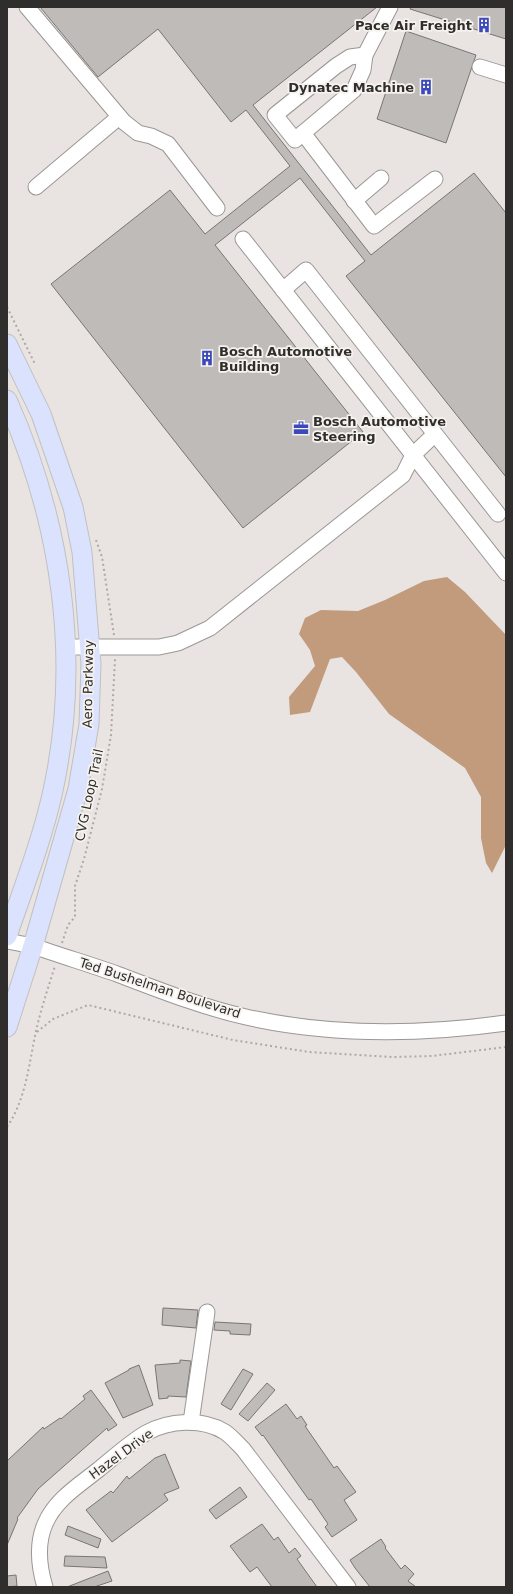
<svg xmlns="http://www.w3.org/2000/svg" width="513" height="1594" font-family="'DejaVu Sans',sans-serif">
<rect width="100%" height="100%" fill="#e9e4e1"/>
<polygon fill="#c29b7d" points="447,577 465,592 506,635 506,845 492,873 486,863 481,838 481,797 465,768 389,714 356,672 342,657 330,659 310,712 290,715 289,697 315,666 310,650 299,634 305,618 321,610 358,611 385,600 424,581"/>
<g fill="#bfbbb8" stroke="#797572">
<polygon points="40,7 377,7 253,105 371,255 474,173 506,213 506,477 346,276 365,261 300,178 215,245 363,432 243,528 51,284 170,190 205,234 290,166 246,110 231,122 158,29 98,77"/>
<polygon points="411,7 506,7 506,39 410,9"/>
<polygon points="406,31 476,55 446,143 377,119"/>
<polygon points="163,1308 198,1310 196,1328 162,1325"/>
<polygon points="215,1322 251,1324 250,1335 230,1334 230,1331 214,1330"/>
<polygon points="180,1360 191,1361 186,1397 168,1396 168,1398 159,1399 155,1365 180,1363"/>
<polygon points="139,1365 153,1405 123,1418 105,1383 129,1370 129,1369"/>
<polygon points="243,1369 253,1374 231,1410 221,1404"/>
<polygon points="267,1383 275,1390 248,1421 239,1414"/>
<polygon points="91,1390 117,1425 108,1431 107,1428 38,1489 17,1518 18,1519 7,1545 7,1461 43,1427 44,1429 60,1418 61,1419 85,1399 83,1396"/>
<polygon points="286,1404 297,1419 301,1416 307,1425 305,1426 334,1468 337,1466 356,1492 344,1500 357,1520 332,1537 325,1527 328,1524 311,1499 309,1500 299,1486 263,1435 262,1436 255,1427"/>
<polygon points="165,1454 179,1488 164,1494 168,1500 112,1542 86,1510 111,1491 113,1493 127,1476 129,1479 155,1458"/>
<polygon points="240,1487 247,1497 216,1519 209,1510"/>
<polygon points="262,1524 274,1540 278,1537 289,1553 295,1548 301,1556 297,1559 317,1587 272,1587 257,1567 250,1572 230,1546"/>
<polygon points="68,1526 101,1539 98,1548 65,1535"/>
<polygon points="381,1539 386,1547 385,1548 401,1569 405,1565 414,1574 408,1581 416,1587 370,1587 355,1568 350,1560"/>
<polygon points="65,1556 105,1557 107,1568 64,1566"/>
<polygon points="108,1571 112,1581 94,1587 67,1587"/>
<polygon points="16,1575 17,1586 7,1587 7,1576"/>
</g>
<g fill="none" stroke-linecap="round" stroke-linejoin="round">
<g stroke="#9b9794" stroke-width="17">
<g id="minor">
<polyline points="27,7 124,122 138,133 151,136 168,144 217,208"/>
<polyline points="390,7 365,55 363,70 354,90 303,133 374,226 435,179"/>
<polyline points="480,67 506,75"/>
<polyline points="303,133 295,140 275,115 336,66 350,57 365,55"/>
<polyline points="36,187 119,117"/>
<polyline points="354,201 381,178"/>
<polyline points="243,239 506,573"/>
<polyline points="283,290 306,270 498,514"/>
<polyline points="65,647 159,647 178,643 210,628 403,475 413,455 435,434"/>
<path d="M7,941L33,946C61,956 89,964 117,974C159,990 202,1007 246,1017C331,1036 420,1035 506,1023"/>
<polyline points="191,1422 207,1312"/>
<path d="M45,1587C39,1567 36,1545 45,1524C55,1500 78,1486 98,1470C113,1458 129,1443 146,1433C169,1420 202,1418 225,1432C231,1436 237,1443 243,1449L348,1587"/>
</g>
</g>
<g stroke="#c1c0c0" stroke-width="21">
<g id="major">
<polyline points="7,344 41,414 73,507 82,552 91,664 89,724 78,789 33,946 7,1027"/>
<path d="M7,400C62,523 82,662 52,795C41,843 23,889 7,936"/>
</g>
</g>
<g stroke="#aca9a6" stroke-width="2" stroke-dasharray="2 3" stroke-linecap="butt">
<polyline points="7,307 35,364"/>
<polyline points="96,540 102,557 114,635"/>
<polyline points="62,943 68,925 75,917 75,886 84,859 102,789 111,735 115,659"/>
<polyline points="37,1032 53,1019 88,1005 233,1040 309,1052 392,1057 432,1056 506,1047"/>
<path d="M7,1127C26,1099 29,1064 36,1031C41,1009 48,988 55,966"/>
</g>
<use href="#minor" stroke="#fff" stroke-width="15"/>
<use href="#major" stroke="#dae2fe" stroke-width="19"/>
</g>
<defs>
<g id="building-bare" transform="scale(1.2)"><path d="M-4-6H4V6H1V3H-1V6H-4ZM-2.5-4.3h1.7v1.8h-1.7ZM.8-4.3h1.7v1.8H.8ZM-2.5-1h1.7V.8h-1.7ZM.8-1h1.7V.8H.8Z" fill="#3c49bc" stroke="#f6f2ee" stroke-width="2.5" paint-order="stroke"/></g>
<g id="office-bare" transform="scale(1.2)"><path d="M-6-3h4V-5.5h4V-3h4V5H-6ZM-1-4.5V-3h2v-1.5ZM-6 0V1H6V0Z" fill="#3c49bc" stroke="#f6f2ee" stroke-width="2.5" paint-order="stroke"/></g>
</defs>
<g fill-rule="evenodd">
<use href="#building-bare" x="484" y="25"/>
<use href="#building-bare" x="426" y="87"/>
<use href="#building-bare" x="207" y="358"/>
<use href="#office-bare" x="301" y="428"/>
</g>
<g text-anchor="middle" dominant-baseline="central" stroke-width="3.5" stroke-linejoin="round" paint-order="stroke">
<g font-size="13" font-weight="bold" fill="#2f2e2c" stroke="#f6f2ee" text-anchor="end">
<text x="472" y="25">Pace Air Freight</text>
<text x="414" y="87">Dynatec Machine</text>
<text x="219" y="351" text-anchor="start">Bosch Automotive<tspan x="219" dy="15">Building</tspan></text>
<text x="313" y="421" text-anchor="start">Bosch Automotive<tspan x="313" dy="15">Steering</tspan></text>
</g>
<g font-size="13" fill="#2f2e2c" stroke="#f6f2ee">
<text transform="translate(88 684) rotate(-89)">Aero Parkway</text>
<text transform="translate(89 795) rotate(-78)">CVG Loop Trail</text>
<text transform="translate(160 988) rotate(18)">Ted Bushelman Boulevard</text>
<text transform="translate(121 1454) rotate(-36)">Hazel Drive</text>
</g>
</g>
<rect width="513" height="1594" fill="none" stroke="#2f2e2c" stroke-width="16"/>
</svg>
